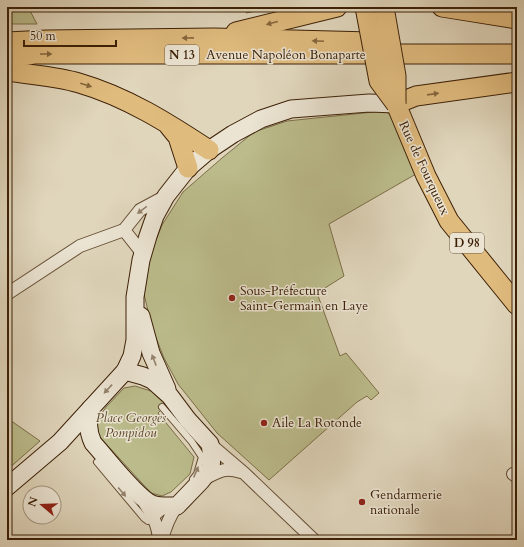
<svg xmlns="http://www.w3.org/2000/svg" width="524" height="547" font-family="Cardo,serif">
<rect width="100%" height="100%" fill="#e0d6bc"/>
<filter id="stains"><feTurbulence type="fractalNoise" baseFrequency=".005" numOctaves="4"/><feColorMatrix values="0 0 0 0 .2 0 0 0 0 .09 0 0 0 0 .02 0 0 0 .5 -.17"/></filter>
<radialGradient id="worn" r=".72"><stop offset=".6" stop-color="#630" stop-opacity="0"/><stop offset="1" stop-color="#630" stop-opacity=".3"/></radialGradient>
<g fill="#bbbb8b" stroke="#7c6e48">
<polygon points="7,7 28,7 37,24 7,24"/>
<polygon points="249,7 277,7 246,13"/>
<polygon points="383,111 395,116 416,174 329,224 344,276 317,293 340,356 346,353 379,393 371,400 367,396 357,402 269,480 217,433 178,384 164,358 152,328 144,294 145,277 152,250 162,225 183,192 222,158 254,132 287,121"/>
<polygon points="135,386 151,391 166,405 158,413 194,457 190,474 171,492 162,496 151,493 98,435 96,422 106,407 124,388"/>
<polygon points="7,418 40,441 7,470"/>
</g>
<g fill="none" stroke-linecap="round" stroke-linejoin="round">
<g stroke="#654e34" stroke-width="8">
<g id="lane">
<polyline points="162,407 192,442 202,457 197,474 193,479"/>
<polyline points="97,462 144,518 148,521 154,519 165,510"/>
</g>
</g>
<g stroke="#654e34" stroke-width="14">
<g id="street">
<polyline points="124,230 143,254"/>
<polyline points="7,294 80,246 124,230 140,210 166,196"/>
<polyline points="210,444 244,473 314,540"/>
<polyline points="513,474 517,477"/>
<path d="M204,479C219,471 224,467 241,472"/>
<path d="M142,499C151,513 158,523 159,540"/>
<path d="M162,540C165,527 169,517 177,506"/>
</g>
</g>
<g stroke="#3c2006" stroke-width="19">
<g id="secondary">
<polyline points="141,316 151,353 167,389"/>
<path d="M91,408C88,421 87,430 93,443C106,457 136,497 152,504C159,507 169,506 177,506L201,481L211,468L212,457L210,444L188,420L170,396L152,380L143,376L125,371"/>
<polyline points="7,487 60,442 125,371 132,356 135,340 135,297 141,260 148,236 155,216 166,196 188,168 209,150 233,134 261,119 291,109 369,103 396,104"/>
</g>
</g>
<g stroke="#3c2006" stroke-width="21">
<g id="primary">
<polyline points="442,7 517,19"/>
<polyline points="236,32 337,7"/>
<polyline points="7,42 47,40 214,38 371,42"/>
<polyline points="7,58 34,54 517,54"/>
<path d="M7,71C31,75 56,76 79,83C127,97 168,123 209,150"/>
<polyline points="517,82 416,96 396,104 426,176 449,221 517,305"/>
<polyline points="169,126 178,137 188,168"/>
</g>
</g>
<use href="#lane" stroke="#ebe4d3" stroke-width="6"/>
<use href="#street" stroke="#ebe4d3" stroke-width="12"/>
<use href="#secondary" stroke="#ebe4d3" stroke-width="17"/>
<use href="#primary" stroke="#e0bb7e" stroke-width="19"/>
<g stroke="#3c2006" stroke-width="21" stroke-linecap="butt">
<g id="primary-bridge">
<polyline points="365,7 379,81 396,104"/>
<polyline points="384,7 396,76 396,104"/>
</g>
</g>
<use href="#primary-bridge" stroke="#e0bb7e" stroke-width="19"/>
</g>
<defs><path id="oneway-solid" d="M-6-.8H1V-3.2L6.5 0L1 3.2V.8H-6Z"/></defs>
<g fill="#86663c">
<use href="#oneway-solid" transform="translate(272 23) rotate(165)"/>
<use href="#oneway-solid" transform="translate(188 38) rotate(179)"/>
<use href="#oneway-solid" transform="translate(318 41) rotate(-178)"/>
<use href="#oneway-solid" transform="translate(46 54)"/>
<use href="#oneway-solid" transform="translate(86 85) rotate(17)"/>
<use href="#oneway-solid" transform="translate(433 94) rotate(-8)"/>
</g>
<g fill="#94826c">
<use href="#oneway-solid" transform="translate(142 210) rotate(143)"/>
<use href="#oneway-solid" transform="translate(154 360) rotate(-111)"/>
<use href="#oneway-solid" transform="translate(108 389) rotate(133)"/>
<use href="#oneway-solid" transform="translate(196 472) rotate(-67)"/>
<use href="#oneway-solid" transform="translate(122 492) rotate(50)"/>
</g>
<g fill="#8f2418" stroke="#ebe4d3" stroke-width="1.5">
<circle cx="232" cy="298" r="4"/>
<circle cx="264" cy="423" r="4"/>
<circle cx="362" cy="502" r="4"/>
</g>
<g text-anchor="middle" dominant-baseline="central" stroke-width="3" stroke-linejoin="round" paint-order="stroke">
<g fill="#ebe4d3" stroke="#705b44" stroke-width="1">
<rect x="165" y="45" width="34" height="20" rx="3"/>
<rect x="450" y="233" width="34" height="20" rx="3"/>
</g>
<g font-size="12" font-weight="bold" fill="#3c2006">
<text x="182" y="55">N 13</text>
<text x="467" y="243">D 98</text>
</g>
<g font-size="13" fill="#3c2006" stroke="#ebe4d3">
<text x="286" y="55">Avenue Napoléon Bonaparte</text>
<text transform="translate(424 168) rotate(65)">Rue de Fourqueux</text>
</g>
<g font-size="13" fill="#3c2006" stroke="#ebe4d3" text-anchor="start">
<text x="240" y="291">Sous-Préfecture<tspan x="240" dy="15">Saint-Germain en Laye</tspan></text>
<text x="272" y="423">Aile La Rotonde</text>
<text x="370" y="495">Gendarmerie<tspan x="370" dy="15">nationale</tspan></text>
</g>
<g font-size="13" font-style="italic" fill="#5c4727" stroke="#ebe4d3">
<text x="131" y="418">Place Georges<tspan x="131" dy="15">Pompidou</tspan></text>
</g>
</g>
<rect width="524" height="547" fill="none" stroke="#e0d6bc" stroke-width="24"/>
<rect x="8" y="8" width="508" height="531" fill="none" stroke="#3c2006" stroke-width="2"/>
<rect x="12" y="12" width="500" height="523" fill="none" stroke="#3c2006"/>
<g transform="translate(42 505) rotate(289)"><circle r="19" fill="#ebe4d3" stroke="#a59681"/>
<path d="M0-3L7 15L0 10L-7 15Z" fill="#8f2418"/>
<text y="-6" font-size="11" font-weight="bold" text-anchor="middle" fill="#3c2006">N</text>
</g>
<path d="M24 40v6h92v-6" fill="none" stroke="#3c2006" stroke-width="2"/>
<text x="30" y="40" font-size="12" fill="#3c2006" stroke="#ebe4d3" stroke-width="3" paint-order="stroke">50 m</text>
<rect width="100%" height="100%" filter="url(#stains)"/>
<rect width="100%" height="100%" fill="url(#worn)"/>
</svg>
